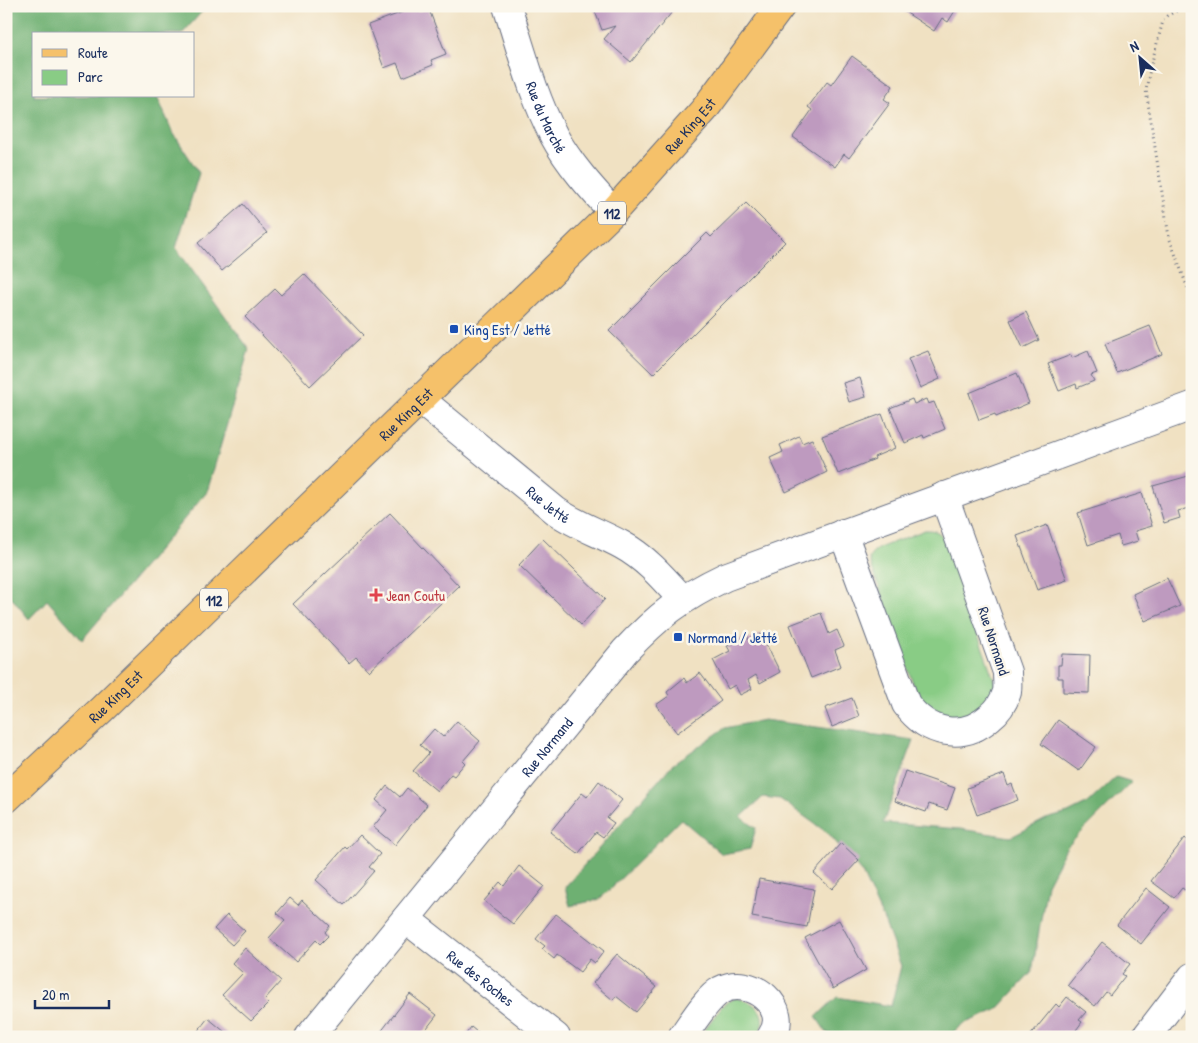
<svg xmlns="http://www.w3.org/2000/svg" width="1198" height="1043" font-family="'Patrick Hand',sans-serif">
<rect width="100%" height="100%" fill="#fbf7ec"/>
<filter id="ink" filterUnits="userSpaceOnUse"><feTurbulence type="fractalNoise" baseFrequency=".02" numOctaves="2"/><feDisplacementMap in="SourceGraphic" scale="10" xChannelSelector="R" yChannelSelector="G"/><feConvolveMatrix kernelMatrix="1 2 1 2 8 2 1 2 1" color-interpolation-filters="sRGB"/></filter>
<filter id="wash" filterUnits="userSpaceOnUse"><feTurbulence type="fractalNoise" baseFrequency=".0096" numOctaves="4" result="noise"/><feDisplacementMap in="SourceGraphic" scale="20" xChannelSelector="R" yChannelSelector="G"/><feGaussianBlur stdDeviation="1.12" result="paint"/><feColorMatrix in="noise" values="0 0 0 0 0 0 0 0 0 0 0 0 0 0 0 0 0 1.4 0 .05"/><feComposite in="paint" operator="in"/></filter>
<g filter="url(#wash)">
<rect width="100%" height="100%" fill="#f0e1c2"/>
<g fill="#89cc85" stroke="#527e72">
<path d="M925,530C935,530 939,531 944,539L995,683L994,696L984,707L959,720L929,713L919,700L869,559L873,552L879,548Z"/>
<path d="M735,998C758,1001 771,1017 756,1037H699L723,1005Z"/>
</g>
<g fill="#6eb072" stroke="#447068">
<polygon points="6,6 207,6 182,34 34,34 34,96 157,96 172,131 199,173 176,248 249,349 207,492 82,640 47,600 29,619 6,591"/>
<polygon points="764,720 914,740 883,823 960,829 1011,837 1046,819 1068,813 1088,803 1116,777 1132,782 1066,848 1047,884 1032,972 997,1010 963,1024 947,1037 843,1037 827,1033 816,1017 837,997 891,1006 901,966 885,923 862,873 829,834 780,799 763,797 741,817 756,828 750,849 722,854 681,819 600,899 570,906 565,887 672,765 725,728"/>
</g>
<g id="blocks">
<g fill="#be9abf">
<polygon points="593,6 677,6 631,62 604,39 615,26 602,30"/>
<polygon points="896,6 958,6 948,22 942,18 934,31"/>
<polygon points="416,7 418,11 428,7 446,54 431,60 433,65 403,77 397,63 384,68 368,25"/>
<polygon points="852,56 893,86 884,99 890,103 849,158 844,154 835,167 793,137 812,110 808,107 827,82 831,85"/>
<polygon points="746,203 785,242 653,374 609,331 707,233 711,237"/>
<polygon points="243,204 267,233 222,271 198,243"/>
<polygon points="304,274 363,335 310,386 245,317 275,289 281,295"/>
<polygon points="1026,312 1039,340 1023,348 1010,320"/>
<polygon points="1150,326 1162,354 1117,373 1105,344"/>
<polygon points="928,351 940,379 920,388 908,359"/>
<polygon points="1088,351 1097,373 1091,375 1094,381 1077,388 1076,384 1059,391 1048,364 1071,355 1072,358"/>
<polygon points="1017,373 1029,403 996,417 995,414 979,420 969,393"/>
<polygon points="860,378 866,397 849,402 843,383"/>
<polygon points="912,399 914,404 926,399 928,404 934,402 945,429 924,438 923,435 905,443 890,408"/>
<polygon points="882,414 895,448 874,457 875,459 838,474 822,436"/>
<polygon points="799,436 802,443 812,439 827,472 786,492 770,458 783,452 780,445"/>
<polygon points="1192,475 1192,507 1178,511 1180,518 1164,523 1153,486"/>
<polygon points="1142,493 1152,526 1135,531 1138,541 1121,546 1118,535 1088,545 1078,513"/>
<polygon points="390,513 459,586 369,671 356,657 349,663 293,604"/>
<polygon points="1047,525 1067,580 1037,590 1017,536"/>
<polygon points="543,539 605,599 581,625 519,565"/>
<polygon points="1167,578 1180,606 1145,621 1133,594"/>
<polygon points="821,613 829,634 837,630 844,646 835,650 841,666 811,678 790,625"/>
<polygon points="761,634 780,672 760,683 756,675 748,680 752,689 740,695 735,685 728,689 713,660 730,651 727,646 747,636 749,640"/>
<polygon points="1062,654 1090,655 1089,693 1063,692 1063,678 1058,678 1058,665 1061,665"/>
<polygon points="700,673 721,701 677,733 656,705 669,696 667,692 684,678 687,683"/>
<polygon points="852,698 859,716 832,727 825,708"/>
<polygon points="1058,720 1096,747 1079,771 1041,744"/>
<polygon points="457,721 480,741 463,761 465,763 454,776 451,774 437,791 413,771 429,753 420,745 434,729 443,737"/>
<polygon points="905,771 955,788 947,810 929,804 926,812 895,801"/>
<polygon points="1004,774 1008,786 1012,784 1018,800 977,815 967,788"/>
<polygon points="599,781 622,800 607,818 614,823 603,837 596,832 578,854 550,832 582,793 587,797"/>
<polygon points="387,786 400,797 407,788 427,805 395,845 373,827 387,810 376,800"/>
<polygon points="360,835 380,854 369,867 374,871 344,905 316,880 345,847 347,849"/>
<polygon points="1185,838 1192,844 1192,881 1185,890 1182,888 1174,898 1151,881"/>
<polygon points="841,843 859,860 832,889 814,873"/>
<polygon points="519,866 544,886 513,924 484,901 500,882 504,886"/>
<polygon points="759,879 814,889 807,927 752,917"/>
<polygon points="1146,888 1170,907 1141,944 1117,925"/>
<polygon points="290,898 298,905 302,900 330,926 325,932 328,936 320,944 316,940 296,962 269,938 285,920 277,913"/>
<polygon points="556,914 604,951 595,963 590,959 580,972 557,955 554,959 542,949 545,946 536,939"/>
<polygon points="227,915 245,931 232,945 214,929"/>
<polygon points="839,920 866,970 833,989 805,938"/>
<polygon points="1102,942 1130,964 1122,974 1125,976 1110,995 1106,992 1095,1006 1068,985"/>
<polygon points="245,948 281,981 265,999 269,1003 251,1021 222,995 243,973 232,963"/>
<polygon points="617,954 657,987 636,1012 616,996 613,1000 593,983"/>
<polygon points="410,994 437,1015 420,1037 377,1037"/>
<polygon points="1067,997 1086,1012 1079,1020 1082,1022 1071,1037 1029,1037 1056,1004 1059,1007"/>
<polygon points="208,1018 231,1037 193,1037"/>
<polygon points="471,1027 483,1037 464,1037"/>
</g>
</g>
</g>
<g filter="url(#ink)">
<use href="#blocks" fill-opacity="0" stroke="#666d81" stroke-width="1"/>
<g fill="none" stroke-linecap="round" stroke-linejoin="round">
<g stroke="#666d81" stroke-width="30">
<g id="street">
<path id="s1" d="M507,6C521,49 533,96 554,136C569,164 592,189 613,212"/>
<path id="s2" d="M420,399L556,511C576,525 600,533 622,545C646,558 664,579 682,599"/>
<path d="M843,533L906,704C927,733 962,742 990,717C998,711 1004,701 1007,692C1008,686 1007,678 1007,672L944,496"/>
<path id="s3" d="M406,919L556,1037"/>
<path id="s4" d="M309,1037L625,651C658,616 681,598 725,577L1192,406"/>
<path d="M682,1037C692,1023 707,998 721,990C751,974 792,1009 771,1037"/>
<polyline points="1146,1037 1192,977"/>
</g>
</g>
<g stroke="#666d81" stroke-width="30">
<g id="primary">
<path id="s5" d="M6,799L102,709L613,212L704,110L781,6"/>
</g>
</g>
<polyline stroke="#666d81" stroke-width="3" stroke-dasharray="1 4" stroke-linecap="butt" points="1185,6 1167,16 1163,21 1150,69 1146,90 1169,237 1192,300"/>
<use href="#street" stroke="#fff" stroke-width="28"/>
<use href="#primary" stroke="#f5c16b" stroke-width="28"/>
</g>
</g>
<g fill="#1a4fb4" stroke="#fbf7ec" stroke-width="2">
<rect x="449" y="324" width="10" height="10" rx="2.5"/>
<rect x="673" y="632" width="10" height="10" rx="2.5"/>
</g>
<path fill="#e0444e" stroke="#fbf7ec" stroke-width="2" d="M373.5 587.5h5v5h5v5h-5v5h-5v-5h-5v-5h5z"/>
<g text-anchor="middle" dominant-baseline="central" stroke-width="5" stroke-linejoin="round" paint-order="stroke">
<g fill="#fbf7ec" stroke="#5e6b89" stroke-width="1">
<rect x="598" y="201.5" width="28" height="23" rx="4"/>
<rect x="200" y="588.5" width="28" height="23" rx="4"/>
</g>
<g font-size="14" font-weight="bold" fill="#1b2f5e">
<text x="612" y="213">112</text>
<text x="214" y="600">112</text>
</g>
<g font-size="15" fill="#1b2f5e" stroke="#fbf7ec">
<text stroke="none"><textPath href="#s1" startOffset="118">Rue du Marché</textPath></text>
<text stroke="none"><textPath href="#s5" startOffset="960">Rue King Est</textPath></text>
<text stroke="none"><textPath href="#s5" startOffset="555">Rue King Est</textPath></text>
<text stroke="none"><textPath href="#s2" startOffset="166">Rue Jetté</textPath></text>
<text transform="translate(994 641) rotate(72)">Rue Normand</text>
<text stroke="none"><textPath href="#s5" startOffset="150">Rue King Est</textPath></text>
<text stroke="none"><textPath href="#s4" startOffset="375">Rue Normand</textPath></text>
<text stroke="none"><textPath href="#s3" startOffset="95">Rue des Roches</textPath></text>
</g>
<g font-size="15" fill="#164399" stroke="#fbf7ec" text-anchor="start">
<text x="464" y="329">King Est / Jetté</text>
<text x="688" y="637">Normand / Jetté</text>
</g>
<g font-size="15" fill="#be3a42" stroke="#fbf7ec" text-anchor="start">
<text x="386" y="595">Jean Coutu</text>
</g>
</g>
<rect width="1198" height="1043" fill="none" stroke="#fbf7ec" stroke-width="25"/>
<rect x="32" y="32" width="162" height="65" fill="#fbf7ec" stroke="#a1a7b3"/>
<rect x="42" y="49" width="25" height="8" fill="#f5c16b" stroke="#a1a7b3"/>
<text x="78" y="58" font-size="15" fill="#1b2f5e">Route</text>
<rect x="42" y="70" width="25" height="15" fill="#89cc85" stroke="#a1a7b3"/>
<text x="78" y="82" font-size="15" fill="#1b2f5e">Parc</text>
<g transform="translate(1140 58) rotate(333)" stroke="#fbf7ec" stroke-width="4" paint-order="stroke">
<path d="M0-4L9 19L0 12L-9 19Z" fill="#1b2f5e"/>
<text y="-8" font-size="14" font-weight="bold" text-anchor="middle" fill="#1b2f5e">N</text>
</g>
<path d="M35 1000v8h74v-8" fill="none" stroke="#1b2f5e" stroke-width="2.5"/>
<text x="42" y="1000" font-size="15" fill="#1b2f5e" stroke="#fbf7ec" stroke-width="4" paint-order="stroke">20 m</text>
</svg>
